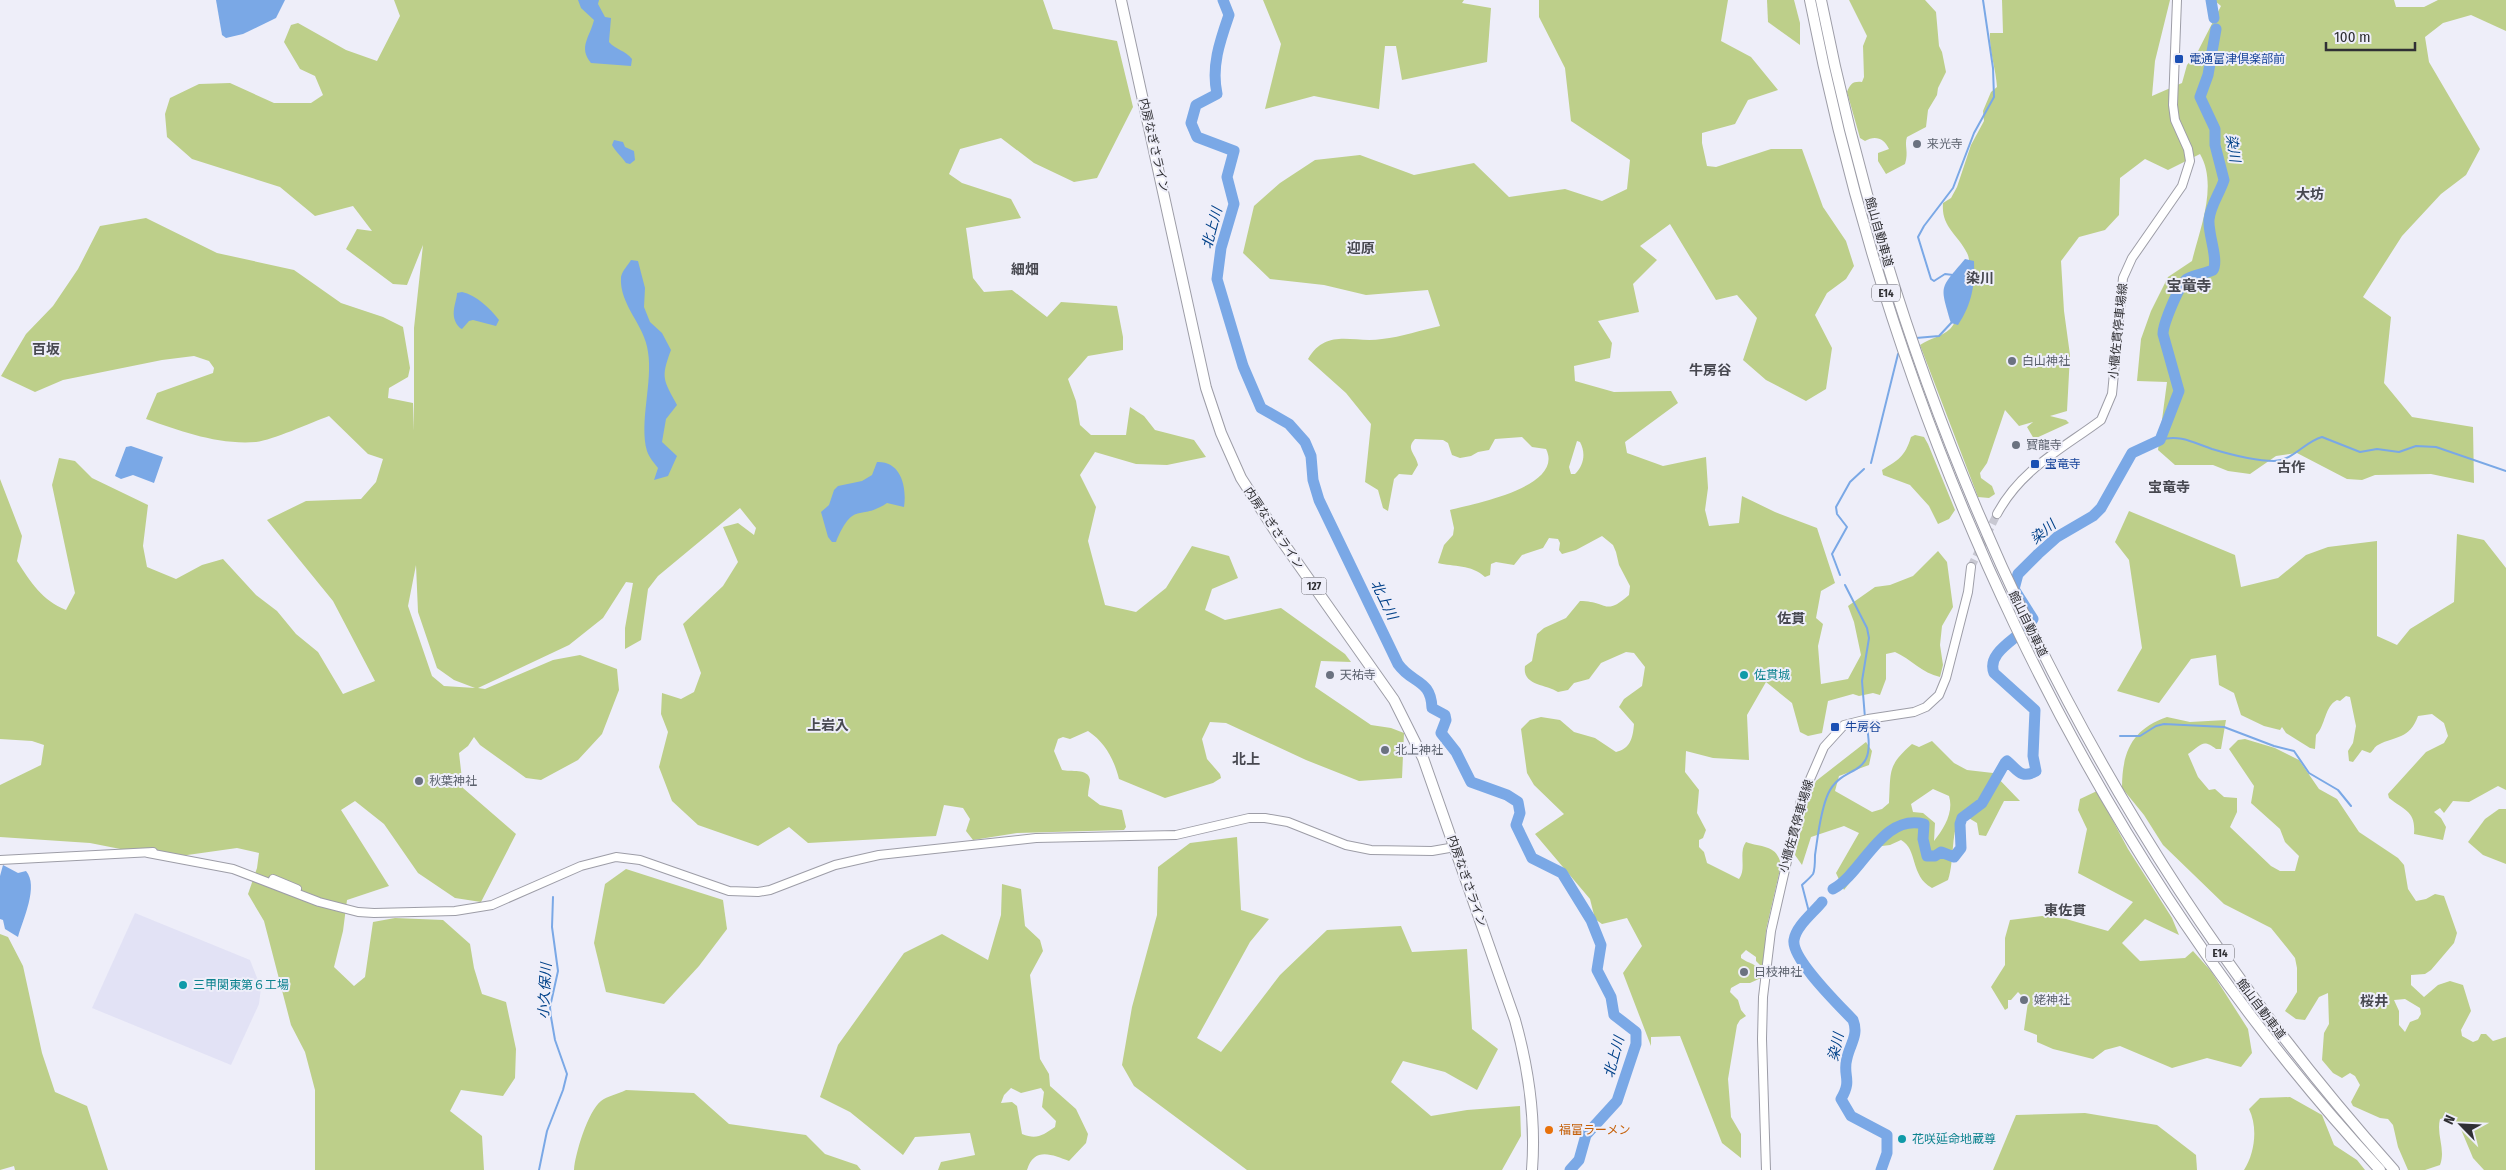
<svg xmlns="http://www.w3.org/2000/svg" width="2506" height="1170" font-family="'Fira Sans Condensed','Noto Sans JP',sans-serif">
<rect width="100%" height="100%" fill="#eeeef9"/>
<polygon fill="#e2e2f5" points="135,913 250,960 261,988 259,1004 231,1065 92,1008"/>
<g fill="#bdcf8a" fill-rule="evenodd">
<path d="M394,0H1043L1053,29L1117,41L1133,107L1097,178L1074,182L1034,163L1001,138L960,149L949,174L962,183L1011,199L1021,218L966,228L973,278L984,292L1012,290L1047,317L1061,302L1117,306L1123,337V350L1088,356L1068,379L1076,401L1080,425L1091,435H1126L1130,407L1144,416L1155,430L1194,440L1206,457L1167,465L1136,464L1095,452L1080,475L1096,507L1088,541L1105,605L1136,612L1166,588L1192,546L1229,556L1238,578L1212,589L1205,610L1225,620L1281,608L1345,654L1351,662L1321,661L1315,687L1371,725L1391,728L1404,733L1402,778L1359,781L1306,760L1226,723L1210,722L1202,739L1207,759L1220,774L1221,778L1213,783L1165,798L1119,779C1114,760 1106,743 1088,731L1070,739L1063,737L1058,739L1054,751L1062,770C1070,772 1089,768 1090,780C1090,784 1088,790 1088,796L1100,805L1122,810L1126,827L1124,830L1017,833L973,840L966,831L970,819L963,808L944,805L936,836L808,843L789,827L758,846L698,825L672,801L659,767L668,732L661,714L662,693L681,699L694,692L701,673L683,624L723,586L738,562L723,527L738,523L754,535L756,528L740,508L658,576L648,589L641,640L625,649V628L633,583L626,582L603,618L569,645L478,688L485,689L553,660L580,655L617,669L619,690L602,734L578,760L541,780L526,778L480,745L474,737L468,746L459,753L463,788L516,834L481,902L455,898L418,873L384,824L355,801L341,810L389,886L347,900L343,931L334,967L354,986L365,977L373,922L395,918L443,920L470,944L474,968L482,994L506,1002L516,1049L515,1078L503,1096L461,1090L450,1111L482,1136L484,1170H315V1090L305,1052L291,1025L264,921L248,894L257,868L259,853L237,848L166,858L90,843L0,837V785L41,765L44,745L32,741L0,739V479L22,536L17,561C31,583 42,600 66,610L75,593L52,485L59,458L75,461L92,478L148,505L143,546L147,567L176,579L202,565L223,559L256,595L277,611L296,634L318,652L343,694L375,681L333,601L267,520L306,501L361,499L376,482L383,459L368,454L329,416C310,423 273,440 256,442C217,445 181,431 146,419L157,393L213,373L214,368L209,361L194,356L162,360L63,380L35,392L1,376L26,334L53,306L78,269L100,226L146,218L217,253L294,270L341,303L383,317L403,327L410,368L408,377L389,388L388,398L413,403L414,431V328L423,245L407,285L393,284L346,249L357,229L372,231L353,206L315,216L280,187L192,159L167,137L165,114L170,98L199,84L230,83L274,103H311L323,95L315,76L300,69L284,42L291,25L298,23L346,50L377,61L400,16ZM416,565L418,612L437,668L454,680L475,688L444,686L432,676L408,606Z"/>
<polygon points="1263,0 1464,0 1462,3 1491,8 1487,62 1402,80 1396,46 1385,46 1379,109 1314,96 1265,109 1281,44"/>
<path d="M1539,0H1728L1721,41L1751,57L1778,90L1748,100L1735,124L1702,133V143L1707,166L1716,167L1771,149H1802L1823,207L1846,241L1854,266L1846,279L1827,293L1815,315L1832,348L1826,389L1806,401L1766,380L1743,360L1757,318L1737,295L1716,300L1670,224L1640,246L1657,260L1633,284L1639,312L1598,321L1612,343L1610,358L1574,366L1575,381L1614,392L1671,391L1678,403L1625,442L1627,453L1663,466L1706,457L1708,488L1705,510L1709,526L1739,523L1742,496L1775,512L1817,528L1835,583L1821,591L1816,618L1823,624L1818,646L1821,684L1848,679L1861,655L1854,622L1848,606L1875,587L1890,585L1913,576L1938,551L1947,562L1953,607L1942,626L1940,645L1943,665L1940,677C1922,673 1911,659 1895,652L1886,654V679L1880,695L1873,693L1859,696L1853,694L1828,701L1822,733L1808,736L1800,732L1792,703L1766,682L1747,715L1749,760L1713,758L1686,751L1685,772L1699,790L1697,813L1706,830L1703,838L1699,840V847L1704,852L1707,863L1739,879C1747,868 1738,853 1746,842C1762,848 1777,844 1781,865L1766,930L1764,965L1761,966L1756,961V957L1746,950L1741,955V958C1751,965 1757,963 1763,974L1761,978L1750,983H1740L1731,988L1730,992L1738,1000L1741,1010L1746,1016L1740,1020L1737,1025L1728,1079L1731,1117L1741,1134V1158L1722,1143L1680,1036L1651,1037V1046L1623,973L1642,946L1627,918L1602,924L1595,919L1590,899L1535,834L1564,814L1534,785L1527,773L1521,729L1530,720L1541,717L1560,720L1574,732L1595,738L1616,752C1630,749 1633,738 1634,724L1619,707L1624,699L1642,686L1645,667L1634,653L1626,652L1601,663L1589,679L1574,683L1568,690L1558,692C1546,684 1522,686 1525,666L1532,661L1537,634L1544,628L1566,618L1580,601C1608,601 1604,617 1629,595L1630,586L1619,565L1616,552L1613,545L1602,536L1576,550L1562,554L1559,550L1560,543L1558,539L1549,538L1543,548L1522,555L1514,565L1496,562L1491,564L1490,575L1485,577C1471,564 1454,567 1438,563L1444,545L1453,535L1454,528L1450,510C1473,504 1565,487 1546,449L1532,447L1522,437L1495,439L1489,450L1478,452L1471,456L1460,458L1452,455L1448,443L1443,440L1415,439C1405,449 1416,454 1418,465L1412,475L1399,474L1394,479L1388,511L1383,508L1378,490L1365,482L1371,424L1346,393L1308,359C1327,327 1354,344 1382,339C1402,337 1421,330 1440,326L1428,290L1366,295L1324,285L1270,279L1243,253L1254,206L1280,183L1315,160L1360,155L1414,175L1474,163L1509,197L1565,189L1602,201L1627,189L1630,160L1571,121L1565,68L1539,17ZM1577,441L1580,442C1586,453 1584,465 1575,474H1571L1569,467Z"/>
<polygon points="1767,0 1794,0 1800,23 1800,45 1768,22"/>
<path d="M1849,0H1925L1936,12L1939,46L1942,52L1946,72L1938,88L1937,95L1928,110L1926,127L1907,137C1904,145 1909,152 1905,164L1886,174L1878,161V153L1889,149C1884,138 1875,135 1865,141L1860,138L1847,92C1850,84 1853,81 1862,82L1864,77L1863,46L1867,36Z"/>
<path d="M2002,0H2170L2155,61L2152,96L2182,83L2187,65L2197,53L2221,6L2214,0H2394L2396,7H2424L2438,0H2506V31L2471,15L2443,23L2425,37L2429,62L2480,149L2466,175L2441,194L2402,236L2363,297L2391,317L2384,383L2412,417L2473,427L2474,483L2431,474L2375,475L2362,480L2347,479L2297,453L2276,456L2250,474L2228,471L2213,465H2175L2158,450L2167,382L2137,381L2141,339L2151,311L2168,277L2192,261C2200,228 2218,185 2200,154L2168,170L2145,159L2120,178L2119,215L2105,230L2079,237L2061,261L2064,311L2070,355L2067,411L2050,416L2066,420L2069,423L2034,439L2027,427L2033,422L2019,426L2005,410L1987,463L1980,473L1981,478L1992,486L1995,494L1989,498L1978,497L1920,345C1930,338 1941,337 1950,329C1962,318 1975,267 1967,253C1957,233 1941,227 1943,203L1951,198L1957,187L1971,145L1984,121L1983,111L1991,92L1997,87C1996,69 1989,50 1990,33H2003Z"/>
<path d="M1915,435L1924,437L1928,444L1955,510L1949,519L1938,524L1929,506L1910,485L1883,475L1882,470C1898,460 1905,457 1911,437Z"/>
<path d="M2129,511L2235,555L2241,587L2278,578L2306,555L2328,547L2377,541V636L2397,645L2410,629L2454,602L2457,534L2484,540L2506,568V790L2498,786L2469,802L2453,801L2444,813L2440,808L2434,812L2441,818L2446,827L2443,840L2414,834C2416,811 2405,811 2389,798L2388,794L2426,752L2444,743L2448,736L2444,723L2432,714L2418,716C2409,740 2397,735 2378,745C2374,747 2374,750 2370,753L2362,750L2353,762L2349,761L2348,751L2353,743L2356,726L2350,697L2346,696L2340,701L2337,700C2324,707 2326,725 2316,735L2315,749L2310,748L2286,733L2282,727L2280,730L2264,726L2241,715L2234,693L2219,685L2216,655L2191,659L2159,703L2117,691L2142,648L2129,560L2115,542Z"/>
<path d="M2167,717L2190,722L2226,720L2221,749H2216C2202,738 2201,746 2188,754L2198,777L2209,790L2215,789L2224,797L2237,798V812L2230,827L2271,866L2280,871H2295L2299,856L2285,842L2280,829L2251,803L2254,786L2229,749L2238,740L2245,739L2275,748L2299,760L2319,789L2337,799L2359,832L2398,858L2404,865L2408,889L2416,901L2426,899L2435,894L2444,896L2457,933L2454,943L2431,970L2425,974L2411,975V985L2424,997L2438,985L2450,981L2463,985L2471,1011L2461,1030L2462,1036L2473,1042L2478,1040L2481,1034H2486L2493,1041L2506,1037V1170H2484L2473,1158L2460,1127L2448,1117L2440,1119C2436,1135 2446,1149 2440,1165L2425,1170H2408L2398,1147L2393,1125L2388,1119L2380,1118L2353,1106L2351,1102L2360,1085L2355,1076L2350,1073L2342,1078L2333,1073L2322,1060L2324,1033L2329,1024L2328,993L2319,997L2305,1020L2296,1019L2285,1011L2297,992V968L2295,958L2288,949L2271,928L2224,904L2163,845L2144,815L2122,788C2122,752 2132,729 2167,717ZM2405,999L2420,1008L2421,1014L2418,1019L2410,1022L2405,1032L2399,1025V1011L2394,1000Z"/>
<path d="M1932,741L1954,763L1967,770L1993,773L2020,801H2004L1986,836L1979,835L1977,823L1962,814C1950,829 1955,860 1948,880L1932,888C1910,876 1918,849 1901,840L1890,845L1866,848L1861,868L1844,890L1836,873L1859,833L1844,826L1811,837L1802,865L1795,855L1808,800L1816,781L1866,742L1872,751L1869,765L1839,776L1835,791L1872,812L1882,809L1889,803C1891,771 1887,766 1912,744L1919,747ZM1933,789L1949,796C1954,812 1944,829 1934,841L1935,823L1923,813L1913,812L1911,804Z"/>
<polygon points="2097,791 2128,849 2172,918 2179,935 2145,919 2122,943 2140,961 2185,958 2193,951 2211,971 2248,1029 2252,1053 2241,1067 2207,1058 2172,1068 2120,1046 2105,1050 2093,1059 2053,1049 2037,1042 2037,1035 2024,1030 2028,1002 2018,992 2011,1000 2008,1000 2008,1008 2005,1010 1991,987 2005,965 2005,938 2010,920 2042,916 2066,919 2108,931 2133,902 2078,873 2087,829 2078,810 2080,799"/>
<polygon points="2499,809 2506,809 2506,864 2483,855 2468,842 2485,819"/>
<polygon points="1237,837 1241,910 1269,919 1250,942 1197,1038 1221,1052 1280,975 1327,930 1401,926 1412,952 1467,949 1472,1029 1498,1049 1477,1090 1445,1072 1403,1061 1391,1082 1431,1116 1467,1110 1520,1106 1521,1136 1502,1170 1247,1170 1134,1086 1122,1065 1132,1007 1157,915 1158,867 1190,843"/>
<polygon points="626,869 723,900 727,929 699,966 664,1004 606,992 594,943 605,884"/>
<path d="M1002,884L1021,889L1025,926L1040,940L1043,951L1030,975L1040,1059L1049,1074L1050,1086L1076,1109L1088,1134L1086,1143L1069,1161C1053,1155 1034,1146 1027,1170H938L941,1162L975,1155L970,1133L915,1137L903,1155L850,1112L820,1097L838,1045L904,953L942,934L988,960L1001,915ZM1011,1088L1021,1093L1041,1088L1044,1092L1042,1107L1056,1121L1055,1127C1043,1135 1037,1140 1022,1134L1017,1106L1012,1102L1001,1103L1004,1095Z"/>
<polygon points="0,934 8,937 23,966 42,1053 55,1092 87,1106 108,1170 15,1170 14,1166 0,1170"/>
<path d="M626,1090L694,1093L729,1124L806,1135L825,1154L857,1165L861,1170H574C575,1154 588,1111 601,1101C607,1096 618,1094 626,1090Z"/>
<path d="M2290,1097L2322,1115L2334,1145L2357,1160L2365,1170H2244C2255,1153 2258,1127 2249,1109L2260,1098Z"/>
<polygon points="2085,1113 2157,1125 2196,1155 2197,1170 1993,1170 2016,1115"/>
</g>
<g fill="#7aa8e6">
<polygon points="216,0 285,0 276,18 243,34 226,38 222,35"/>
<path d="M578,0H599L598,4L605,17L611,18L609,42C616,50 625,50 632,59L631,66L591,63C578,47 590,37 594,20L581,8Z"/>
<path d="M614,140L623,142L625,147L634,151L635,160L630,164L626,163C622,157 615,151 612,145Z"/>
<path d="M1965,259L1974,261C1975,285 1972,304 1958,325L1951,323C1940,284 1939,290 1965,259Z"/>
<path d="M631,260L638,261L645,288L644,307L650,322L662,333L671,350C660,379 664,380 677,405L666,419L662,442L677,456L668,476L654,480L658,468C654,463 649,457 647,451C639,422 653,382 648,352C645,325 619,305 621,277C622,271 628,265 631,260Z"/>
<path d="M462,292C476,295 490,308 499,320L496,326L473,320L469,321L462,329L460,328C448,316 457,302 457,293Z"/>
<polygon points="131,446 163,457 154,483 133,475 121,479 115,476 126,447"/>
<path d="M877,462C901,461 907,487 904,507L887,503C859,522 854,499 836,542H832L828,537L821,512L829,505L834,490L838,486L862,481L872,475Z"/>
<path d="M3,865L18,873L26,871C39,886 23,919 18,937L5,929L3,920L0,919V876Z"/>
</g>
<g fill="none" stroke-linecap="round" stroke-linejoin="round">
<g stroke="#7aa8e6" stroke-width="2">
<polyline points="1953,275 1945,274 1934,281 1931,279 1918,237 1924,226 1953,188 1974,133 1994,97 1993,68 1983,0"/>
<polyline points="1916,338 1939,336 1953,321"/>
<path d="M2160,440C2180,434 2194,443 2212,449C2232,455 2254,461 2274,461C2294,460 2304,442 2322,437L2360,452L2377,449L2399,452L2416,446L2436,447L2506,471"/>
<polyline points="1871,463 1898,354"/>
<polyline points="1840,575 1832,554 1847,527 1837,514 1836,507 1850,482 1864,469"/>
<polyline points="1845,585 1867,628 1869,638 1862,681 1865,718"/>
<polyline points="2120,736 2140,736 2156,726 2164,724 2224,727 2274,746 2294,751 2309,773 2338,790 2351,806"/>
<path d="M1810,916L1802,885C1805,882 1810,878 1813,874C1815,870 1815,861 1815,855C1818,836 1820,812 1828,794C1843,761 1879,782 1866,723"/>
<polyline points="539,1170 547,1131 563,1090 567,1074 555,1040 551,1017 550,1007 558,971 552,927 553,897"/>
</g>
<g stroke="#7aa8e6" stroke-width="11">
<path d="M1223,0L1229,15C1220,41 1211,66 1217,94L1196,105L1191,123L1197,137L1234,151L1227,177L1234,204L1221,248L1217,279L1243,366L1261,408L1289,424L1305,442L1311,456L1313,480L1319,500L1398,664C1412,684 1431,679 1432,708L1445,715L1446,720L1441,733L1456,752L1471,782L1507,795L1518,802L1520,813L1516,825L1532,858L1562,873L1591,920L1601,945L1597,970L1611,997L1614,1015L1636,1032V1044L1617,1101L1586,1135L1579,1160L1570,1170"/>
<polyline points="2211,0 2214,18"/>
<path d="M1833,889C1863,873 1882,813 1924,824L1923,839L1927,856H1935L1941,852L1954,857L1961,848L1960,824L1962,818L1982,803L2005,763L2007,761C2017,769 2021,780 2036,771L2033,756L2035,710L1994,673C1985,650 2024,637 2033,619L2014,589L2018,574L2038,554L2057,537L2093,516L2101,508L2132,453L2160,440L2179,391L2163,334C2163,324 2179,285 2187,279C2194,274 2205,274 2213,270C2219,260 2208,235 2209,220C2210,206 2220,193 2224,180L2215,145V129L2200,97L2208,75L2216,29"/>
<path d="M1822,902C1813,913 1796,926 1794,940C1791,959 1840,1006 1853,1020C1859,1035 1850,1044 1847,1058C1842,1076 1853,1079 1841,1099L1851,1116L1887,1135V1153L1881,1170"/>
</g>
<polyline stroke="#c8c8d2" stroke-width="8" stroke-dasharray="8 4" stroke-linecap="butt" points="1971,567 1997,514"/>
<g stroke="#9d9da7" stroke-width="10">
<g id="secondary">
<path d="M1997,514C2021,469 2062,449 2101,420L2112,394L2123,278L2132,258L2182,186L2190,161L2188,149L2175,120L2173,105L2177,0"/>
<polyline points="148,853 233,869 319,902 358,912 374,913 455,911 492,905 581,866 616,857 640,860 729,891 758,892 770,890 835,865 879,855 1036,838 1176,835 1249,818 1265,818 1288,822 1346,845 1371,850 1432,851 1455,847"/>
<polyline points="0,860 153,852"/>
<polyline points="273,879 297,889"/>
<polyline points="1766,1170 1762,1039 1763,997 1771,931 1801,800 1824,747 1844,725 1868,719 1914,712 1926,707 1939,695 1946,678 1968,592 1971,567"/>
</g>
</g>
<g stroke="#9d9da7" stroke-width="12">
<g id="highway">
<path d="M1121,0L1206,388L1221,433L1241,478L1277,534L1394,700L1423,758L1515,1020C1529,1070 1536,1118 1532,1170"/>
<path d="M1810,0C1894,428 2082,848 2380,1170"/>
<path d="M1821,0C1907,434 2098,840 2394,1170"/>
</g>
</g>
<use href="#secondary" stroke="#fff" stroke-width="8"/>
<use href="#highway" stroke="#fff" stroke-width="10"/>
</g>
<g fill="#1a4fb4" stroke="#eeeef9" stroke-width="2">
<rect x="2174" y="54" width="10" height="10" rx="2.5"/>
<rect x="2030" y="459" width="10" height="10" rx="2.5"/>
<rect x="1830" y="722" width="10" height="10" rx="2.5"/>
</g>
<g fill="#6b7280" stroke="#eeeef9" stroke-width="2">
<circle cx="1917" cy="144" r="5"/>
<circle cx="2012" cy="361" r="5"/>
<circle cx="2016" cy="445" r="5"/>
<circle cx="1330" cy="675" r="5"/>
<circle cx="1385" cy="750" r="5"/>
<circle cx="419" cy="781" r="5"/>
<circle cx="1744" cy="972" r="5"/>
<circle cx="2024" cy="1000" r="5"/>
</g>
<g fill="#0f9aa8" stroke="#eeeef9" stroke-width="2">
<circle cx="1744" cy="675" r="5"/>
<circle cx="183" cy="985" r="5"/>
<circle cx="1902" cy="1139" r="5"/>
</g>
<circle fill="#e8710a" stroke="#eeeef9" stroke-width="2" cx="1549" cy="1130" r="5"/>
<g text-anchor="middle" dominant-baseline="central" stroke-width="4" stroke-linejoin="round" paint-order="stroke">
<g fill="#eeeef9" stroke="#69696f" stroke-width="1">
<rect x="1872" y="284.5" width="28" height="17" rx="4"/>
<rect x="1301.5" y="577.5" width="25" height="17" rx="4"/>
<rect x="2206" y="944.5" width="28" height="17" rx="4"/>
</g>
<g font-size="11" font-weight="bold" fill="#303034">
<text x="1886" y="293">E14</text>
<text x="1314" y="586">127</text>
<text x="2220" y="953">E14</text>
</g>
<g font-size="12" fill="#164399" stroke="#eeeef9" text-anchor="start">
<text x="2189" y="59">電通富津倶楽部前</text>
<text x="2045" y="464">宝竜寺</text>
<text x="1845" y="727">牛房谷</text>
</g>
<g font-size="12" fill="#5b616d" stroke="#eeeef9" text-anchor="start">
<text x="1927" y="144">来光寺</text>
<text x="2022" y="361">白山神社</text>
<text x="2026" y="445">寳龍寺</text>
<text x="1340" y="675">天祐寺</text>
<text x="1395" y="750">北上神社</text>
<text x="429" y="781">秋葉神社</text>
<text x="1754" y="972">日枝神社</text>
<text x="2034" y="1000">姥神社</text>
</g>
<g font-size="12" fill="#303034" stroke="#eeeef9">
<text transform="translate(1154 145) rotate(77)">内房なぎさライン</text>
<text transform="translate(1879 232) rotate(74)">館山自動車道</text>
<text transform="translate(2118 331) rotate(-84)">小櫃佐貫停車場線</text>
<text transform="translate(1274 528) rotate(56)">内房なぎさライン</text>
<text transform="translate(2028 624) rotate(64)">館山自動車道</text>
<text transform="translate(1796 826) rotate(-74)">小櫃佐貫停車場線</text>
<text transform="translate(1467 881) rotate(71)">内房なぎさライン</text>
<text transform="translate(2261 1009) rotate(53)">館山自動車道</text>
</g>
<g font-size="12" fill="#0d838f" stroke="#eeeef9" text-anchor="start">
<text x="1754" y="675">佐貫城</text>
<text x="193" y="985">三甲関東第６工場</text>
<text x="1912" y="1139">花咲延命地蔵尊</text>
</g>
<g font-size="12" fill="#c56008" stroke="#eeeef9" text-anchor="start">
<text x="1559" y="1130">福富ラーメン</text>
</g>
<g font-size="14" font-style="italic" fill="#004189" stroke="#eeeef9">
<text transform="translate(2233 148) rotate(81)">染川</text>
<text transform="translate(1212 228) rotate(-75)">北上川</text>
<text transform="translate(2043 532) rotate(-40)">染川</text>
<text transform="translate(1384 600) rotate(64)">北上川</text>
<text transform="translate(545 991) rotate(-87)">小久保川</text>
<text transform="translate(1836 1047) rotate(-78)">染川</text>
<text transform="translate(1614 1057) rotate(-75)">北上川</text>
</g>
<g font-size="14" font-weight="bold" fill="#474850" stroke="#eeeef9">
<text x="2310" y="194">大坊</text>
<text x="1361" y="248">迎原</text>
<text x="1025" y="269">細畑</text>
<text x="1980" y="278">染川</text>
<text x="46" y="349">百坂</text>
<text x="1710" y="370">牛房谷</text>
<text x="2291" y="467">古作</text>
<text x="2169" y="487">宝竜寺</text>
<text x="1791" y="618">佐貫</text>
<text x="828" y="725">上岩入</text>
<text x="1246" y="759">北上</text>
<text x="2065" y="910">東佐貫</text>
<text x="2374" y="1001">桜井</text>
</g>
<g font-size="15" font-weight="bold" fill="#474850" stroke="#eeeef9">
<text x="2189" y="286">宝竜寺</text>
</g>
</g>
<g transform="translate(2461 1125) rotate(294)" stroke="#eeeef9" stroke-width="4" paint-order="stroke">
<path d="M0-4L9 19L0 12L-9 19Z" fill="#303034"/>
<text y="-8" font-size="14" font-weight="bold" text-anchor="middle" fill="#303034">N</text>
</g>
<path d="M2326 42v8h89v-8" fill="none" stroke="#303034" stroke-width="2.5"/>
<text x="2334" y="42" font-size="15" fill="#303034" stroke="#eeeef9" stroke-width="4" paint-order="stroke">100 m</text>
</svg>
